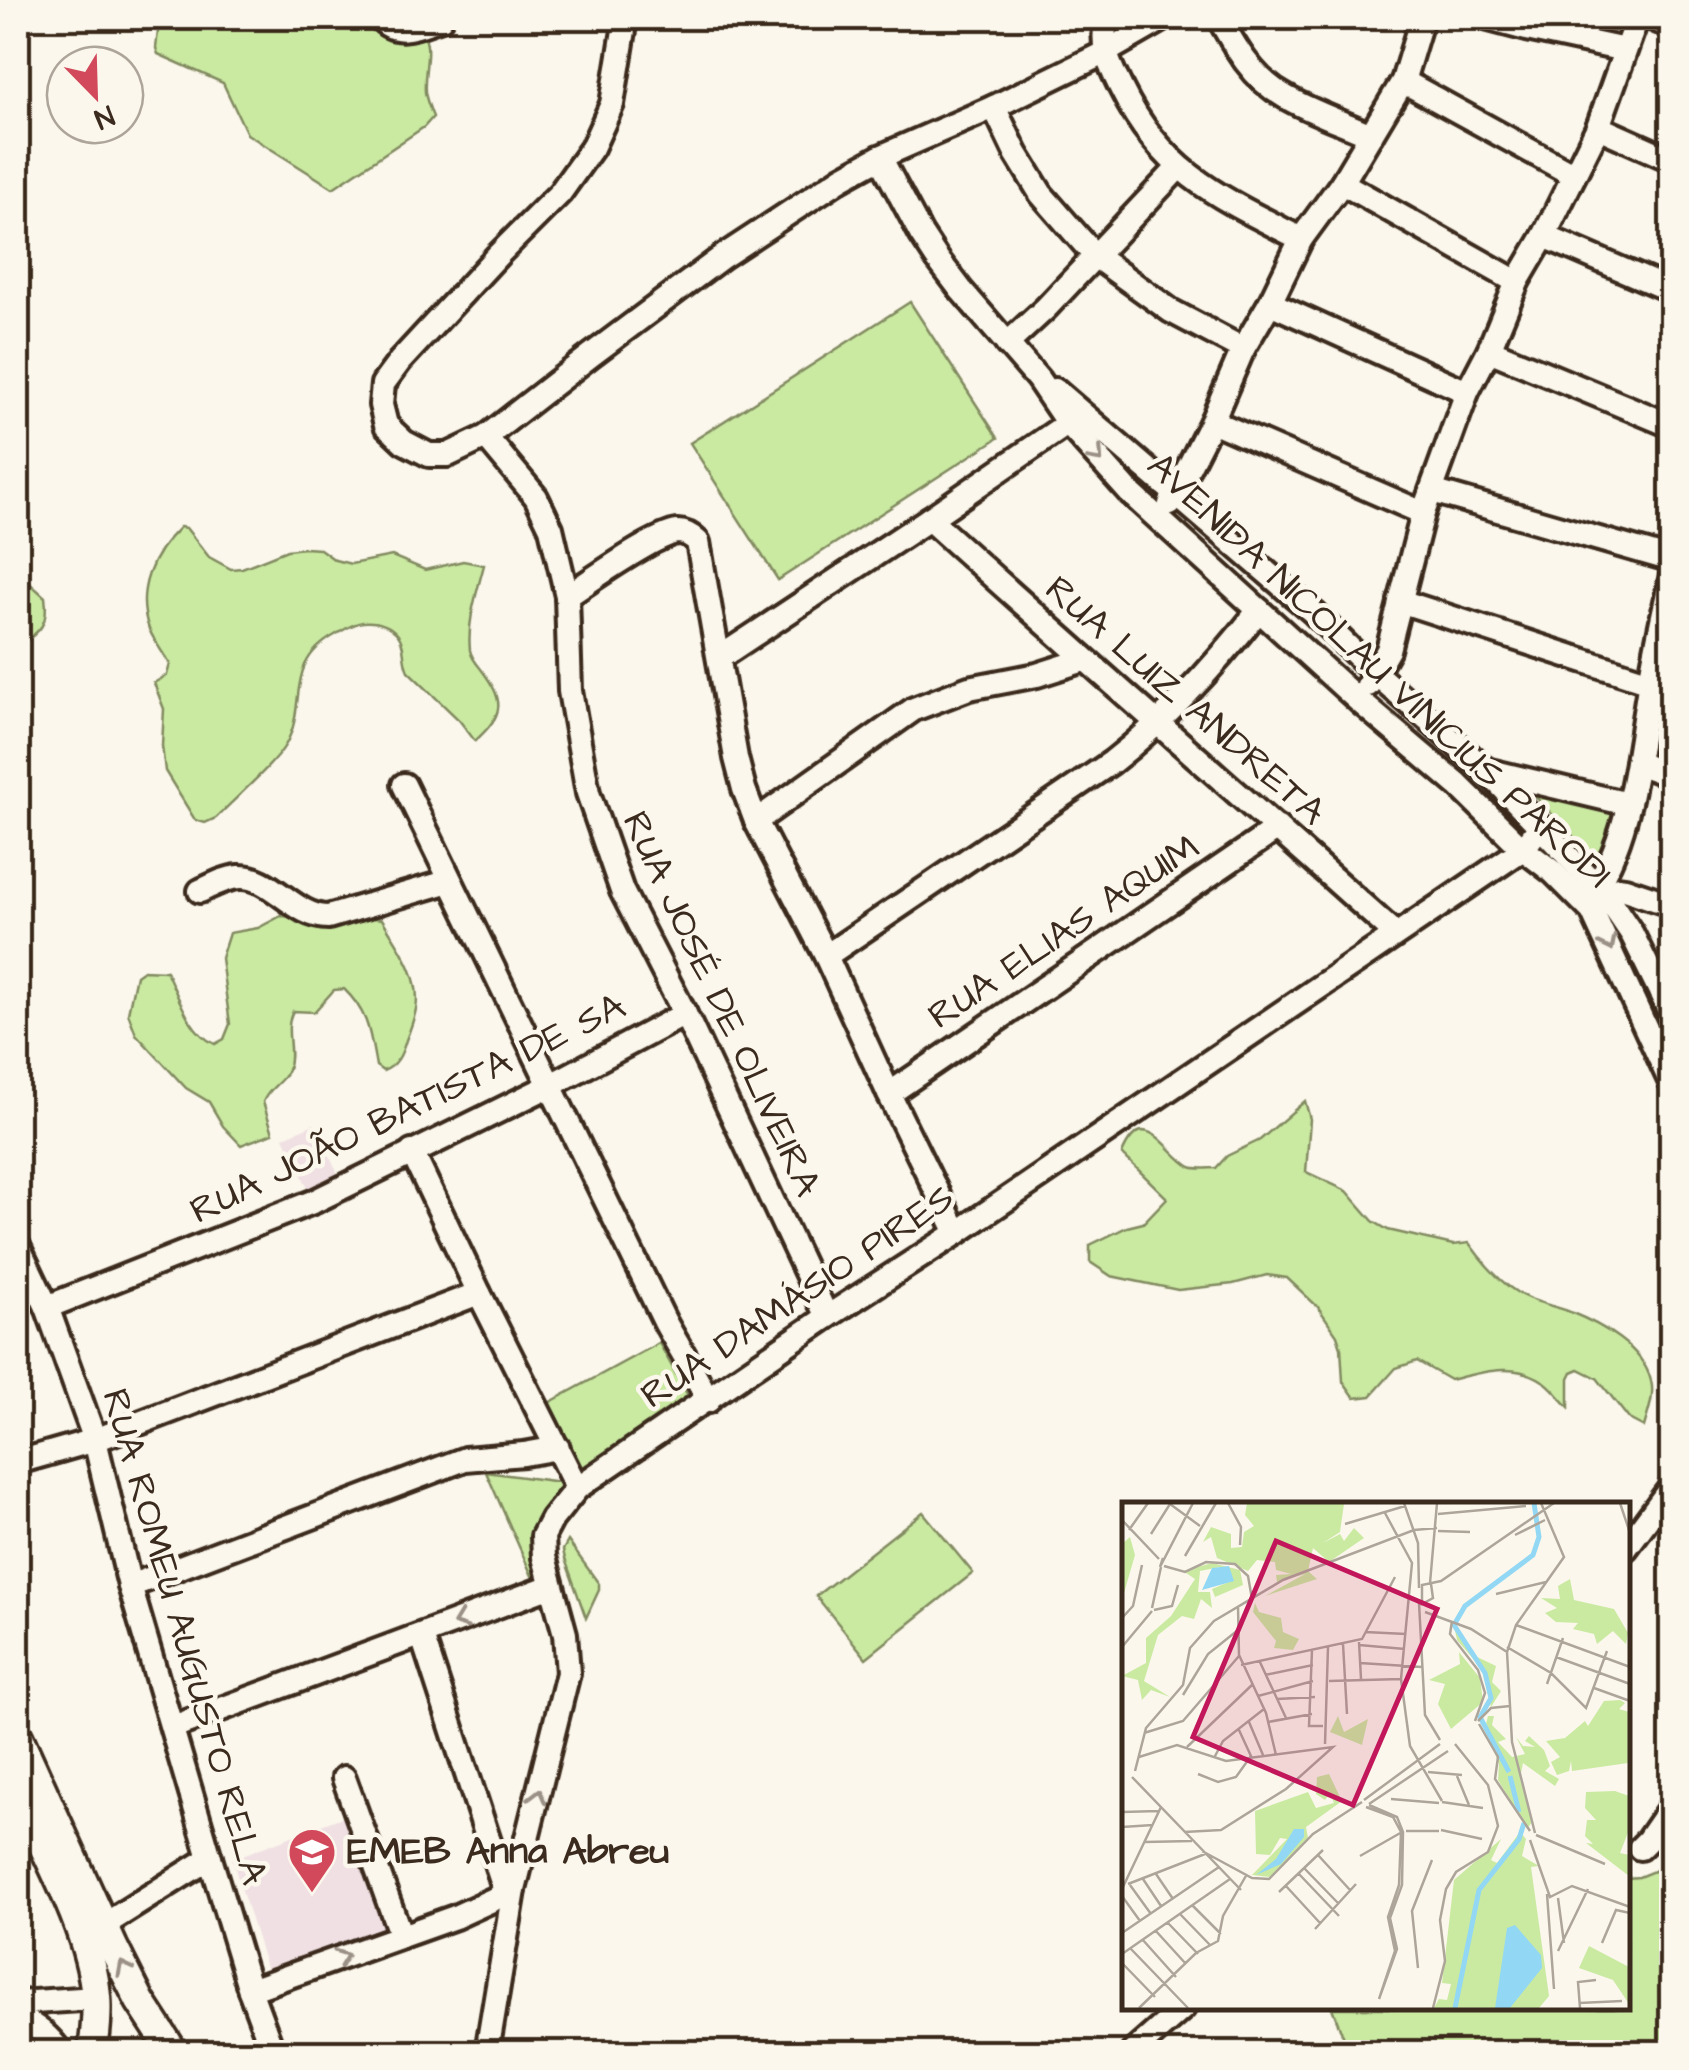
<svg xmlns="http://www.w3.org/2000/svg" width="1689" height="2070" font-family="'Architects Daughter',sans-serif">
<rect width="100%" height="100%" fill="#fbf7ec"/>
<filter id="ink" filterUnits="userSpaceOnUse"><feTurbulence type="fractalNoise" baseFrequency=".01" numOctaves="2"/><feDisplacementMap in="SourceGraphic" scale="20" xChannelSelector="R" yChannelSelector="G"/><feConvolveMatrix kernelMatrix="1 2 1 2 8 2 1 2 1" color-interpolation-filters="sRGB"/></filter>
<g filter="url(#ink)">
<g fill="#f0e0e3">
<polygon points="314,1124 341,1180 311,1195 284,1137"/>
<polygon points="350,1814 396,1928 269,1977 232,1859"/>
</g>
<g fill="#caeaa2" stroke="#828a60" stroke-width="2.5">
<path d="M144,18H242L253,24L260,18H416C436,49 423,61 425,92C426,100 430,109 433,117L424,127L333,188L247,134L223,83L158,54L156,48L158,31Z"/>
<polygon points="910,302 998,438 778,580 690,443"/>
<path d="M180,527L186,528L209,557L231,569L242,568L287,550L304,548L320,549L335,560L351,564L392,556L425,570L463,561L484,565C477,592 467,621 470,650C471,657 476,663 481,669C505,701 505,714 475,741L459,720L408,671C402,659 406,645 398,635C389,624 376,621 363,622C353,623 344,630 335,635C283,664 308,704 286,744C274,765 234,799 216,818L205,823L195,820L165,771L162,746L164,709L154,683L167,675L170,664C163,653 154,641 149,629C135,591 152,554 180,527Z"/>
<path d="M18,576L25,579L45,597C49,624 41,631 19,646H18Z"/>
<polygon points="1528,789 1617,810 1600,864"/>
<path d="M343,914L382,919C398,946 422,976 416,1009C414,1019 410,1030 406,1040C402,1054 397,1066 383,1071L376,1066C370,1034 369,1013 344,989L334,990L314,1012L293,1011C283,1030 295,1051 288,1069C284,1082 269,1087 263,1102L273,1133L241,1145L223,1126L209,1102L186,1088L136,1034L128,1013L136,975L143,970L166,971C178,995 189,1033 215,1044L224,1039L230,1024L221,958L229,933L258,928L281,916L307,918Z"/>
<path d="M1305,1101L1310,1119L1306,1172L1347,1191L1373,1221L1388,1230L1453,1245L1469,1243C1482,1261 1498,1281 1518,1293C1533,1303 1554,1305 1570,1312C1600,1324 1643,1347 1651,1381C1655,1396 1648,1412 1644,1427L1629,1419L1597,1378L1579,1369L1572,1372L1569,1378V1407C1561,1399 1554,1389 1546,1383C1516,1361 1482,1372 1450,1380L1417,1361L1396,1368L1371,1396L1355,1398L1343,1381L1341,1347L1337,1335L1318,1307L1287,1278L1267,1275L1233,1284L1178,1290L1111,1276L1090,1262V1245L1127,1227L1143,1223L1167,1198L1122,1154C1144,1101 1168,1155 1191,1167C1198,1170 1209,1168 1216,1168L1227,1156L1260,1140Z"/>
<polygon points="659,1343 693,1405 597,1474 578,1470 545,1405"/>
<polygon points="486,1472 560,1482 567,1494 534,1553 533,1578"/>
<polygon points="923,1512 973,1573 866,1658 816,1596"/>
<polygon points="568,1541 599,1584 599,1590 586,1618 565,1559 563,1550"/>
<path d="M1671,1864V2052H1351C1343,2039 1338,2022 1332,2008H1626L1627,1878L1639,1877Z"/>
</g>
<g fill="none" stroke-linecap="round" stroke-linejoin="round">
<g stroke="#3b2a1e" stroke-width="30">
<g id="minor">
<path d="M380,18C396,38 420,25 441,18"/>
<polyline points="626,18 612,104 592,148 560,193 498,255 400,361 383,384 381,405 386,425 404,442 429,455 448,455 486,437 590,356 722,257 842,178 880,157 994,107 1104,53 1165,18"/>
<path d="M1106,18C1101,51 1108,61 1122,90C1163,174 1223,199 1301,239"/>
<path d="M1219,18C1235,47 1253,79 1284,96C1311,112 1342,122 1371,135"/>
<polyline points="1485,18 1527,29 1625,50"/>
<polyline points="1651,18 1672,27"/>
<polyline points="1403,81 1574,175"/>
<polyline points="994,107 1016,153 1041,194 1095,256 1171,311 1243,349"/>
<polyline points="1598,127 1672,160"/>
<polyline points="880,157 921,234 936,257 961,290 1038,379 1069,425 1129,492 1359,701 1458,785 1523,849 1553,872 1592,911 1672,1085"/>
<polyline points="1342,183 1517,282"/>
<polyline points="1544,236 1672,291"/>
<polyline points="1270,303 1467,392"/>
<polyline points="1007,344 1046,308 1178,168"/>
<polyline points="1489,350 1672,426"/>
<polyline points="1055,390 1314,613 1375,673 1486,770 1607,897 1632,934 1672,1016"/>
<polyline points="1212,421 1423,513"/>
<polyline points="486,437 536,497 551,528 567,596 570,691 588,793 622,891 685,1014 827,1317"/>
<polyline points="1432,491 1672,560"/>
<polyline points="1170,504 1212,421 1243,349 1270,303 1301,239 1342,183 1403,81 1422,18"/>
<path d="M929,519C1083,659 1241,795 1395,934"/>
<path d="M567,596C589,582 655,534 678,532C686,532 693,537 698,542L736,758L744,789L756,821L826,956L889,1094L957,1233"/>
<polyline points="1400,601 1650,682"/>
<polyline points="719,658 929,519 1080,415"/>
<polyline points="1368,685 1388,650 1423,513 1467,392 1489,350 1517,282 1544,236 1598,127 1637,18"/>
<polyline points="1637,763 1672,776"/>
<polyline points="1486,770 1628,804"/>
<path d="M404,785L665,1322C679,1348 696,1373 708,1401"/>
<polyline points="756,821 914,709 969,688 1037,675 1084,660"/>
<path d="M200,891C213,885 225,878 239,877C271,875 294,917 328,917L450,881"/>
<path d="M1589,896C1632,843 1638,747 1650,682C1656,646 1664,611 1672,575"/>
<polyline points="1599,904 1618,888 1625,889 1672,905"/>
<path d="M826,956L1112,762C1168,718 1215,666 1259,610"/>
<polyline points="889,1094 1278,828"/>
<polyline points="412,1152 479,1293 577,1488"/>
<polyline points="18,1246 47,1307 95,1440 130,1586 210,1858 250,1990 273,2052"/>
<polyline points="47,1307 315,1201 549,1086 685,1014"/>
<polyline points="18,1462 95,1440 479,1293"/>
<polyline points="1626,1548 1672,1486"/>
<polyline points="130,1586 465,1459 524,1454 558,1448"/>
<polyline points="422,1636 506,1894"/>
<polyline points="173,1727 551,1586"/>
<polyline points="344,1778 401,1936"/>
<polyline points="1640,1848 1648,1840 1672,1805"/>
<polyline points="104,1925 210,1858"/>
<polyline points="250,1990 455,1917 514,1890"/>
<polyline points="18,2003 96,1998"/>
<path d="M18,2017C35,2025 50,2037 60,2052"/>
<polyline points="487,2052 514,1890 568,1673 565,1634 544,1557 543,1536 552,1519 577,1488 827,1317 957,1233 1523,849 1539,828"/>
<polyline points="1133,2052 1183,2008"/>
</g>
</g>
<g stroke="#3b2a1e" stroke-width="35">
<g id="major">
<polyline points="18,1737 113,1947 140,2001 173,2052"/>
<path d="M18,1792C46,1853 91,1931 96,1997C98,2016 95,2034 93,2052"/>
</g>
</g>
<use href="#minor" stroke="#fbf7ec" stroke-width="22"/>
<use href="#major" stroke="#fbf7ec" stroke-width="28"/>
</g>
<defs><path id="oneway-chevron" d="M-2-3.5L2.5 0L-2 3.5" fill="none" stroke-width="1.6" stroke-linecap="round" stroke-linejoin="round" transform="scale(2.5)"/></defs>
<g stroke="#9b9085">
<use href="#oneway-chevron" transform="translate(1097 456) rotate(48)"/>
<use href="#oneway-chevron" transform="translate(1609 944) rotate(64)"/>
<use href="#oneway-chevron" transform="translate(460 1621) rotate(159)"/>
<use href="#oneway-chevron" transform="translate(538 1796) rotate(-75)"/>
<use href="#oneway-chevron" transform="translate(342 1957) rotate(-20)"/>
<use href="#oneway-chevron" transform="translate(124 1968) rotate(-117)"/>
</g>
</g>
<defs>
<g id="school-pin" transform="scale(2.5)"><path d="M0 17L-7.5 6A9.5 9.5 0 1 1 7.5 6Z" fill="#d1495b" stroke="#fbf7ec"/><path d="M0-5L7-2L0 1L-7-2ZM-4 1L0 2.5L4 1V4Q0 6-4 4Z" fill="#fff"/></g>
</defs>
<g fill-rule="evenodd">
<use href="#school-pin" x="312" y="1852"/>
</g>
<g text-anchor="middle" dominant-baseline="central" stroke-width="9" stroke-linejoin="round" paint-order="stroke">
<g font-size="38" fill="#3b2a1e" stroke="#fbf7ec">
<text transform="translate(1379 671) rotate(43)">AVENIDA NICOLAU VINICIUS PARODI</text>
<text transform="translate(1185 701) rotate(41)">RUA LUIZ ANDRETA</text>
<text transform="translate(1064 932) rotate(-34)">RUA ELIAS AQUIM</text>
<text transform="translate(721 1004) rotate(65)">RUA JOSÉ DE OLIVEIRA</text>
<text transform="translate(408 1109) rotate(-26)">RUA JOÃO BATISTA DE SA</text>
<text transform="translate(798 1297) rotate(-34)">RUA DAMÁSIO PIRES</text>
<text transform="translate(184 1637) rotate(74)">RUA ROMEU AUGUSTO RELA</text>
</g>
<g font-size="38" font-weight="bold" fill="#3b2a1e" stroke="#fbf7ec" text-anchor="start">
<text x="347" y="1852">EMEB Anna Abreu</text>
</g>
</g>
<g transform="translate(1122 1502)">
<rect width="508" height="508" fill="#fbf7ec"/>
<path d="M125,1L222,2L218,30L201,41L218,32L222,39L232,26L242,36L207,60L191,46L186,69L195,77L143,94L183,72L155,80L154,73L169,72L154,68L153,60L135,58L126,69L95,56L89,35L81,40L89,25L109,32V46L120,45L122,30L132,24L123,13ZM8,35L13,53L0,98V42ZM90,61L118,68L121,83L93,95L90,87L109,79L98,65L78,69L76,90H88L90,106L79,97L72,117L60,114L36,133L22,179L48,195L29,188L20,198L16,178L0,174L24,161V136L49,114L73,77L61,69ZM448,77L452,98L492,107L506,131L504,142L491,129L475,142L472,132L451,127L456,121L434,120L423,111L435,106L419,96L438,97L436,84ZM133,101L137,110L159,116L161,130L177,137L171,148L152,146L154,139L131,110ZM332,124L351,153L374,164L370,180L379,189L369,205L360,167L335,138ZM337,150L358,176L361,200L329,227L316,202L323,182L307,178L338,162ZM498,198L503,201L497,207L507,210L506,261L450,269L449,259L447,269L435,273L429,260L438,255L424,239L443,236L463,219L466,224L482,199ZM216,214L222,230L246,217L240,243L208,230ZM366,214H372L370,223L384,237L376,240L390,255L403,252L394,235L401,244L413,245L403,239L407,234L422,248L428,264L423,269L437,277L433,284L401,261L398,276L410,320L405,327L376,278L377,262L363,226ZM207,272L220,299L184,325L186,336L148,375L130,373L165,337L158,336L148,353L134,352L133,309L186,290L194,306L212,301L208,291L203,298L194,292L195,275ZM493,289L507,294V328L498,351L507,353V374L464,341L471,342L463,334L465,318H474L463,306L464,290ZM398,330L404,337L400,354L417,364L409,365L427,494L417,506H312L317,497L325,498L329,482L320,481L332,378L379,337L369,358L375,361ZM467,444L507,465V502L491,478L457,466Z" fill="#caeaa2"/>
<path d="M107,64L112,79L80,88L90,66ZM172,327H182V335L159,362L134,373L154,357ZM393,423L419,453L420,466L388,506H373L385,426Z" fill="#92d8f4"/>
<path fill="none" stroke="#92d8f4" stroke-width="5" d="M387,270L358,215L369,196L363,171L332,123L343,104L411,53L417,35L412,1M388,274L397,310M333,506L357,388L397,337L402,321"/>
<path fill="none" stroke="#aea59a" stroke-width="2.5" d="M106,1L119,25L118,43M282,1L296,41L297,86M498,1L508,31M48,2L78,24M263,11L290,61L279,177L288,244L320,299M316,12L404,4M0,18L37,57M223,22L283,4M7,28L26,1M316,29L348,30M29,32L48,2M393,33L423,18M63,54L94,1M41,56L38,65L71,1M42,64L63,70L84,60L113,62L126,74L130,97M308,81L315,1M309,82L311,96L300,102V83L319,79L432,1M374,92L424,80M297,101L303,213L318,238M116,104L117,153L144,211L154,253M30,106L39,65M32,108L50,104L56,83M303,110L349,127L385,150M0,116L11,104L20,63M330,119L328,132L356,168L363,191L353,219M394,123L508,165M243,130L284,132M237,140L239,177M221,142L225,212M237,143L283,147M0,145L30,109M385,145L429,171L464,206L485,149M190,148L187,224H201M434,155L508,182M137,158L164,216M238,161L300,165M119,163L240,137L273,75M143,173L191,163M207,179L279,177M425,182L441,136M472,186L508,199M61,193L86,152L116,128M136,194L191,179M155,197L193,195M356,219L369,206L388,204M127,220L141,253M146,220L190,212M357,222L376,255L373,277L408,329M22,231L61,219L117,154M203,242L206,145M65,245L131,182M17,255L55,243L104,259L211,245L164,287L99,328L62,330M92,256L101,239L142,207M13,269L24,226L61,183L68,146L92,119L161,78L292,28L315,26M306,270L340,273M76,272L96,280L114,275L129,254L117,228M335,274L347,303M10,275L119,388M269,297L317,301M242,298L318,242M320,300L361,306M247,302L326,249M244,305L271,315L279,330L277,383L266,415L273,449L257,497L275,447L268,416L280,383L281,330L275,315L247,303M0,310L37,309M0,325L31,323M319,328L360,337M284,329H317M413,331L390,240L385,150L394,123L442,55L419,1M414,333L483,362M408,338L428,395L450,384L508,405M23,340L70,339M80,349L130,376L147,377L191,332L240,300M196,353L228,388M238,354L280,330M182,366L216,401M176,371L217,414M34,372L51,397M21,377L39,404M6,382L83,352M8,383L29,412M164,384L198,421M0,387L39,305M157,390L201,348M425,392L432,487M0,394L18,419M436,396L442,441M70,403L99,432M58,412L88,443M45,420L76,452M193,427L234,382M33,428L64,462M0,431L97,365M20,437L54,475M480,441L494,408L508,411M8,446L66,506M436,449L466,387M0,452L108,377M0,461L33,495M296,466L290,409L310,358M457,501L500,499M17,506L74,451L96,439L101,414L125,372M311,506L323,459L318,418L324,387L334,370L366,350L376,324L366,283L333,242M458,506L456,480L474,478"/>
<path fill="#c2185b" fill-opacity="0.15" stroke="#c2185b" stroke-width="5" d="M154,39L315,107L231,303L71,235Z"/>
<rect width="508" height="508" fill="none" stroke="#3b2a1e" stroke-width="5"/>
</g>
<rect width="1689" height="2070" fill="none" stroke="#fbf7ec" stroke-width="60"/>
<rect x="30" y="30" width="1629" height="2010" fill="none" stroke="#3b2a1e" stroke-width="4" filter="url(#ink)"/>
<g transform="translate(95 95) rotate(157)"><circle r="48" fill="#fbf7ec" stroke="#aea59a" stroke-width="2.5"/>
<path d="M0-8L18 38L0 25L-18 38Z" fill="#d1495b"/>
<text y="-15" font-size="28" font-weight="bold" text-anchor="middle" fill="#3b2a1e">N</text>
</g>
</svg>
